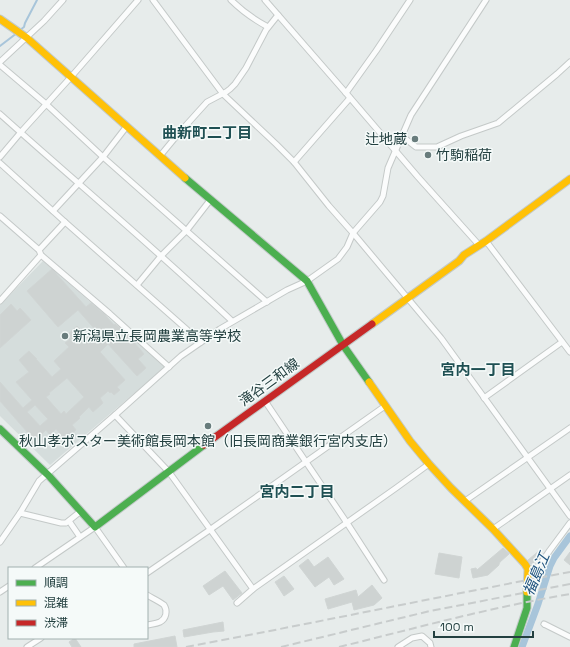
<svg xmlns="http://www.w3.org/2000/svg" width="570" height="647" font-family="'Space Grotesk','Noto Sans JP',sans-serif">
<rect width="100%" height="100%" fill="#e7eceb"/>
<polygon fill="#d5dddc" points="43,261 165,367 50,465 0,416 0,305"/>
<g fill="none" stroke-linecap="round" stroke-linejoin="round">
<g stroke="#a8c5da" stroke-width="2">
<polyline points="20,30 24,27 25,23 37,0"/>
<polyline points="0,46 17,33"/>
</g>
<polyline stroke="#a8c5da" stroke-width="7" points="522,647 538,604 550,566 554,558 570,536"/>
</g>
<g fill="#ced3d2" stroke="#d0d5d4" fill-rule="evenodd">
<path d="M52,269L86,307L91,303L104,314L114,325L115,324L127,334L144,354L138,359L146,368L137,376L108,344L100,352L125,380L117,387L120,390L114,395L111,392L110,393L108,391L100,398L103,403L93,412L89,407L79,417L80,418L72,425L76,430L65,439L56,429L50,435L46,430L35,441L0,401V382L23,408L32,400L16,382L29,372L19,360L29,351L37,359H36L52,377L61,369L54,361L69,347L65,343L69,340L66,336L77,326L91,341L99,334L78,310L58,327L27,291ZM67,378L84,397L66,414L64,411L61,414L46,397L50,394L49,393ZM35,405L48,419L40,426L27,412Z"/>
<polygon points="11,304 17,311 20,308 31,320 0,348 0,315"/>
<polygon points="503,548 509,554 500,562 499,564 499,565 488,575 473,578 471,569 476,568 477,570"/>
<polygon points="540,550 542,554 539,559 531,564 528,560"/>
<polygon points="570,552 570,565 564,560"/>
<polygon points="439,553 462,557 459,578 435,574"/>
<polygon points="328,557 344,579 334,585 329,577 315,587 299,566 308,559 314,567"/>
<polygon points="225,571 242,593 233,600 223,586 209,595 203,586"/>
<polygon points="284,576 294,589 284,596 275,582"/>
<polygon points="372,585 382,598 374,605 354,610 352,602 328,609 325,599 356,590 358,597"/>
<polygon points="223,622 224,631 213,632 184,637 183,630"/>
<polygon points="175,636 177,647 134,647 134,644"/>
<polygon points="75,638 81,647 72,647 69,642"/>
</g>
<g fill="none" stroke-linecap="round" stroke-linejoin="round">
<g stroke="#c4c9c8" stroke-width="7">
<g id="street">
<polyline points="153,0 223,94 276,144 294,162 329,206 353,233 441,338 570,516"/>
<path d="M231,0C242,11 255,20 268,27"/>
<polyline points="265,0 346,93 418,177 479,245"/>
<polyline points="0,62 44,21 63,0"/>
<polyline points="0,65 46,104 103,157 267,302"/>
<polyline points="346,93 376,51 410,0"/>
<path d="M0,114C77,183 157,250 232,321"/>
<polyline points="402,137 407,140 416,147 437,147 461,136 498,123 557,74 570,62"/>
<polyline points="160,156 179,133 207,102 226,92 230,89 235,84 246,68 266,30 278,15"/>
<polyline points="0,157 21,132 71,77 138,0"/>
<polyline points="294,162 350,98"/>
<polyline points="0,163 65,222 201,342"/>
<polyline points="53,211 103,157 127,126"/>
<polyline points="0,216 39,250 41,255 110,314 169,367"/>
<polyline points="486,241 570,352"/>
<polyline points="39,250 65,222"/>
<polyline points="137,285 161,256 187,230 211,199"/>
<polyline points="0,301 41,255"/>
<polyline points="484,398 562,342"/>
<polyline points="265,401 347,523 384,580"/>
<polyline points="115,415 169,472 253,589"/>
<polyline points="465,501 570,428"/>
<polyline points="20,513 61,523 66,523 81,511"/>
<polyline points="69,521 80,537"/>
<polyline points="493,529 570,475"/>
<polyline points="0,542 20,513 39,481 115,415 181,356 220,329 287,290 307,281 338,259 347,247 353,233 380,202 383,196 388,168 391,161 411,115 486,0"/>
<polyline points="35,568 95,527 124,568"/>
<polyline points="528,569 534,568 539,566 550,550 570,523"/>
<polyline points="147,573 211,529 385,406"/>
<polyline points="0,592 9,586"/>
<path d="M147,595C152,598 159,601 164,605C168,611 166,619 160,622C156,624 151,624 147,625"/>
<polyline points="237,603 253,589 396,488 429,464"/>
<polyline points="544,624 570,637"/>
<polyline points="27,647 41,638"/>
<polyline points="398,647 412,638 422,636 430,643 431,647"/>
</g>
</g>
<g stroke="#c2cac9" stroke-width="9">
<g id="fast">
<polyline points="185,178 307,281 343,345 369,382"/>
<polyline points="0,429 49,476 95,527 204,445"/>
<polyline points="514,647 527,608 527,592"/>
</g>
</g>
<g stroke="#c2cac9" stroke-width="9">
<g id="slow">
<polyline points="0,19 27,38 185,178"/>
<polyline points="372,324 459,261 464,255 486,241 570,179"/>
<polyline points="369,382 410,441 429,464 451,488 493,529 525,564 528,569 527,592"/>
</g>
</g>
<g stroke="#c2cac9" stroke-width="9">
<polyline id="jam" points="204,445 372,324"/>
</g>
<use href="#street" stroke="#fbfcfc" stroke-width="5"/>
<use href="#fast" stroke="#4caf50" stroke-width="7"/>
<use href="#slow" stroke="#ffc107" stroke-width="7"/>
<use href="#jam" stroke="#c62828" stroke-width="7"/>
<g stroke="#c8cccc" stroke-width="2" stroke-dasharray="8 4" stroke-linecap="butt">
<path d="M186,647C314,623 442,596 570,572"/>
<polyline points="281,647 430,611 570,584"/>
<path d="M339,647C416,628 492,607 570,594"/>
</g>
</g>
<g fill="#687c7c" stroke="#f5faf9" stroke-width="1.5">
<circle cx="415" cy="139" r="4"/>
<circle cx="428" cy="155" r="4"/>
<circle cx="65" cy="336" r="4"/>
<circle cx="208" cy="426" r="4"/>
</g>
<g text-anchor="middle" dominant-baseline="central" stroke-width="3" stroke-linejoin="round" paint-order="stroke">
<g font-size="14" fill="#234040" stroke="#f5faf9" text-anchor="start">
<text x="407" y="139" text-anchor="end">辻地蔵</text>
<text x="436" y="155">竹駒稲荷</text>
<text x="73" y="336">新潟県立長岡農業高等学校</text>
<text x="208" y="441" text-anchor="middle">秋山孝ポスター美術館長岡本館（旧長岡商業銀行宮内支店）</text>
</g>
<g font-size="14" fill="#234040" stroke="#f5faf9">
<text transform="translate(269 382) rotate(-36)">滝谷三和線</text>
</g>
<g font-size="15" font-weight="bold" fill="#1f5053" stroke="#f5faf9">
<text x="207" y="132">曲新町二丁目</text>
<text x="478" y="369">宮内一丁目</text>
<text x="297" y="491">宮内二丁目</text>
</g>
<g font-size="15" font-style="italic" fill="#1d517d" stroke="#f5faf9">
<text transform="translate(536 574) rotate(-67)">福島江</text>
</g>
</g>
<rect x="8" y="567" width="140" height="72" fill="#f5faf9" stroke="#a1b0af"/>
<rect x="16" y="580" width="20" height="6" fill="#4caf50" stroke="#a1b0af"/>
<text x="44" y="587" font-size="12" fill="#234040">順調</text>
<rect x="16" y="600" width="20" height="6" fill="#ffc107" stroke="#a1b0af"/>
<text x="44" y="607" font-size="12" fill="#234040">混雑</text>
<rect x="16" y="620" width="20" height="6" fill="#c62828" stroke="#a1b0af"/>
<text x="44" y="627" font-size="12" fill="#234040">渋滞</text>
<path d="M434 631v6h99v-6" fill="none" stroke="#234040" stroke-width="2"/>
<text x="440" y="631" font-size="12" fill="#234040" stroke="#f5faf9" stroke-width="3" paint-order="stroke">100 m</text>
</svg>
